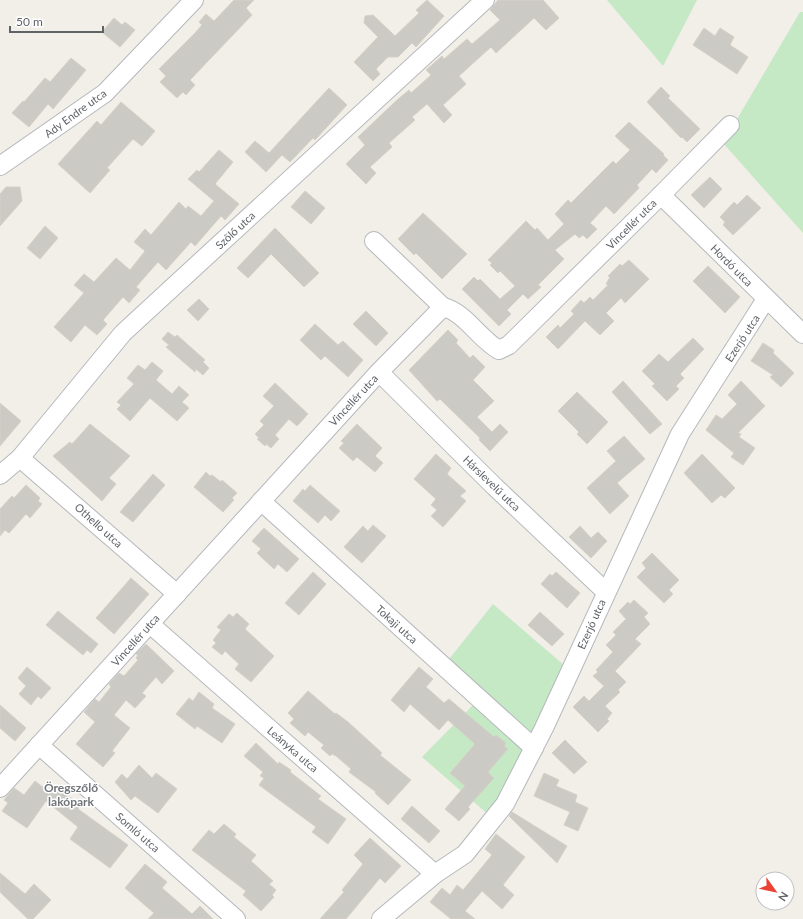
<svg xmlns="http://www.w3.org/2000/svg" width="803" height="919" font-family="Lato,sans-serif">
<rect width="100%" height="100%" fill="#f1efe8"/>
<g fill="#c5e8c5">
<polygon points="607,0 697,0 663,66"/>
<polygon points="800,12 803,12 803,233 723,143"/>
<polygon points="493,604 565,666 532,741 446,663"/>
<polygon points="475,703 529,750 490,816 422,757"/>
</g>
<g fill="#cccac5" stroke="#d6d1c6">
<polygon points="234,0 254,0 246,8 252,15 190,80 195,85 186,95 183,92 177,98 160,82 166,76 159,69 195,33 202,25 199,22 206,14 214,21"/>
<polygon points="427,0 444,16 416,47 412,43 398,57 388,57 376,69 380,74 373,81 354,62 378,37 364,23 365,16 373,15 395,36 419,13 416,10"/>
<polygon points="498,0 543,0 559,18 546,30 534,18 496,53 491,47 459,76 466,84 443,105 452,115 444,123 427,104 412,117 415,120 389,143 392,147 370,167 376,173 366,184 346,164 365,145 358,137 397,100 409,90 411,93 431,75 426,70 442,56 444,59 467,39 472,44 500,20 490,10"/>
<polygon points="114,18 122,25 125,22 135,30 120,47 102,32"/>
<polygon points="704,28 715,36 720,28 734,37 730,45 748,57 737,74 693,45"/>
<polygon points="71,58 86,70 53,109 48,104 29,127 12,113 23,101 24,102 45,78 50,82"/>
<polygon points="661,87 670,96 668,98 700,129 687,142 682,137 681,138 647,102"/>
<polygon points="329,88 347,105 315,140 313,138 290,162 282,155 266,172 245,152 255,141 269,153"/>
<polygon points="121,102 155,131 142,146 133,139 107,168 110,170 90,193 58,164 97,121 101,125"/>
<polygon points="629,122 664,154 663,155 668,160 656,173 652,169 637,185 639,188 614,214 606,206 590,223 597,229 587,239 583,235 579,238 575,234 555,250 564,259 538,285 541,287 528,299 523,294 507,310 511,314 499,326 462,289 474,277 478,281 480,279 500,299 515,286 500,271 498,273 490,265 492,263 488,260 526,221 535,230 537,228 548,240 564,224 555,214 568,200 571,203 613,161 616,164 630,150 615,136"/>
<polygon points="219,150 233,162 215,184 239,204 225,220 221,216 195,246 191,242 166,270 158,262 136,287 140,290 129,303 123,297 103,320 107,324 97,335 85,325 71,342 54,327 84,293 74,285 84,274 94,282 116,258 130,270 145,251 134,242 145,229 151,235 179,202 186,209 188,206 201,216 214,201 188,179 197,170 199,172"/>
<polygon points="710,177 722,189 704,208 691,195"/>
<polygon points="6,187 20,187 22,201 0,226 0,194"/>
<polygon points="305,191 325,208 311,224 291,207"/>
<polygon points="747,195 761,208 733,235 723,225 725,222 720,217 734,202 737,205"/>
<polygon points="423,213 467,254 442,279 416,253 414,255 398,239"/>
<polygon points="45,226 58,238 40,259 27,248"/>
<polygon points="275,228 319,273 304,287 271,254 248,278 237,268"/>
<polygon points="629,260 649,279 625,303 621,298 606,313 614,321 600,335 585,321 558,349 546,337 558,325 560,328 574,314 571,311 581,300 584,303 590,297 593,300 608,285 606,284 610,277 608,276 620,264 622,266"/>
<polygon points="708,266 740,297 725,313 693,281"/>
<polygon points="199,299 209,309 198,321 187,310"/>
<polygon points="366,311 388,333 376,346 353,324"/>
<polygon points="315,324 338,345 343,341 363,360 348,377 325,356 321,360 300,340"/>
<polygon points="448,330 458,340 456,343 470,358 473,355 485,367 473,380 494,401 477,417 492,432 500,424 508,432 490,451 479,440 480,438 440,399 437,401 409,370"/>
<polygon points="168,332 175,337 177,335 205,360 203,362 209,368 203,375 196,369 195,372 166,347 169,345 162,339"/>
<polygon points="693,338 704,349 680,374 684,378 676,386 679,389 667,401 652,386 655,384 642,371 659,354 668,362"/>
<polygon points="763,343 774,350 773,353 794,373 781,387 770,377 773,375 751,361"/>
<polygon points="152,362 163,371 156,380 172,394 179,386 189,395 182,402 189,408 177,421 150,398 130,421 117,409 121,405 117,402 134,384 127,378 138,365 145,370"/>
<polygon points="623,381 662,424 650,434 612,392"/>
<polygon points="741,381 765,406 738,433 741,434 739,437 755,448 743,465 731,457 734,453 706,430 716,415 722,419 737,404 728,395"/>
<polygon points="275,383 308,414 297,426 289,419 275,435 279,439 271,448 266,444 265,446 257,439 259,438 255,434 264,425 260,421 274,406 263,396"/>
<polygon points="577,392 608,422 587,444 577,434 579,432 558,411"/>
<polygon points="0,403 21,421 0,446"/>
<polygon points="90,424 130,456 109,478 116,484 102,501 53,456 70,442 72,444"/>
<polygon points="357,424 382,448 375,456 383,463 375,472 357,457 353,461 339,448 344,443 341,441"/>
<polygon points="624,436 645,459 617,483 629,496 610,514 587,488 616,461 607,451"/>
<polygon points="436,454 451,468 447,474 466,491 460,496 466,501 443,527 431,516 437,510 431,505 436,499 414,479"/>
<polygon points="702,454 735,488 725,498 721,495 712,503 684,473"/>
<polygon points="206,472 210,476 212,475 221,482 222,480 237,493 232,498 234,500 223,512 194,487"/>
<polygon points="153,474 165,485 133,522 120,512"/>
<polygon points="26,485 40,498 38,501 42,504 30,518 26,514 9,533 5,530 0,536 0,509 12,496 14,498"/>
<polygon points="310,485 340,511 331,521 325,515 318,523 293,501 303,489 305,491"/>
<polygon points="373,525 386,536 362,563 344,547 363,526 368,531"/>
<polygon points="580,526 591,538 598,532 607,541 591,558 569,537"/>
<polygon points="264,528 299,559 287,572 278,564 274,569 257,553 261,549 252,541"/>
<polygon points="652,553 679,580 669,590 673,594 664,603 637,577 646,568 642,563"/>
<polygon points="313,572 326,584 299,615 285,603"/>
<polygon points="556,572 580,593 567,608 541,584 550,574 552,576"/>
<polygon points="131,578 149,594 114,634 96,618"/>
<polygon points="634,600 648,613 644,617 650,624 635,639 641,644 615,671 626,682 618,690 620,692 605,706 612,713 607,719 609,721 598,732 573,707 584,696 589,701 604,686 593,676 598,672 596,670 613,652 606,645 616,635 613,632 626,619 619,611 628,602 630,604"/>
<polygon points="58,611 98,644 91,653 87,650 83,655 46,625"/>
<polygon points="540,612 564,634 552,646 528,625"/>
<polygon points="237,613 249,624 245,629 274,656 251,682 235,669 239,664 225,651 222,655 212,647 216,643 213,640 221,630 217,627 229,614 233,617"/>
<polygon points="146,644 174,671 162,684 156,677 142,693 146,696 135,708 126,700 114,715 130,728 112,751 115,753 103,767 76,744 95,722 84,712 95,699 99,702 111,687 109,684 119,673 124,676 138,660 136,658 138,655 136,654"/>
<polygon points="27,667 51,688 41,699 38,696 31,705 19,694 26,686 18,678"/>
<polygon points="419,667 433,679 426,687 444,703 449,699 494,737 496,735 506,743 504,746 508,749 488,772 494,778 468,807 470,809 459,821 445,809 465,786 450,773 475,744 448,720 439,730 410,704 404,712 391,700"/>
<polygon points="308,691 335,714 336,713 348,722 382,753 380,755 411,780 388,805 375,793 376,792 349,772 351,769 336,756 332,754 330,756 321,748 324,745 308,732 305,736 290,723 294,719 288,713"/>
<polygon points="199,692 214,704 212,708 235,724 222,743 197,726 195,729 176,714 189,698 193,701"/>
<polygon points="0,705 26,728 15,741 0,728"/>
<polygon points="565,740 587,762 574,774 552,753"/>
<polygon points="256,743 278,764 279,762 291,770 290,772 321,796 318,799 346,819 328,844 312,832 316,827 259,785 264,778 260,776 263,772 244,756"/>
<polygon points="139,765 152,778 156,773 177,789 158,813 135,796 131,800 115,782 122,774 127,779"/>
<polygon points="544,773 559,780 556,786 577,795 575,802 588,808 578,831 564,825 570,812 534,796"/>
<polygon points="35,781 49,792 55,785 81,806 78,809 128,845 110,868 70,839 78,827 46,801 27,828 2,811 8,803 4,800 14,788 24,795"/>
<polygon points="412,806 440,831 429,843 401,819"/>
<polygon points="512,812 567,846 557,863 509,816"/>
<polygon points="224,824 236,834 234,837 256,855 251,861 273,881 269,884 276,890 272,895 274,897 261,911 243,895 246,891 192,850 209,830 214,834"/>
<polygon points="496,834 525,857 503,885 514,895 502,909 482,891 465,911 475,919 451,919 430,902 442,888 450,895 457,885 463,890 492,855 485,849"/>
<polygon points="370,838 401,866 385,883 380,878 346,919 320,919 344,892 342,890 363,864 354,855"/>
<polygon points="145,864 167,882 162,888 192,914 200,906 213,919 148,919 154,913 125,888"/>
<polygon points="0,873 25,894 34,884 51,900 33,919 28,919 0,892"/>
</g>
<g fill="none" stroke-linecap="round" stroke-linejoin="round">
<g stroke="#b5b8bc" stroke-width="20">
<g id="minor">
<polyline points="0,166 105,93 194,0"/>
<polyline points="661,195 803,334"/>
<polyline points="374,241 443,307"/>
<polyline points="379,372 495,487 606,592"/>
<polyline points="20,458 177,594"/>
<polyline points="0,475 20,458 123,333 485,0"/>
<polyline points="261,501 534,748"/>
<polyline points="150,624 435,874"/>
<polyline points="39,745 236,919"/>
<path d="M0,788L379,372L443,307C465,312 479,339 499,350L509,345L661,195L730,125"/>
<polyline points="381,919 435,874 465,854 505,804 544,728 680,434 766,299"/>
</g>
</g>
<use href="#minor" stroke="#fff" stroke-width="18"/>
</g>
<g text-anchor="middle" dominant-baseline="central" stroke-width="3" stroke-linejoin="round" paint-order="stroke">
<g font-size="11" fill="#5f6368" stroke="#fff">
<text transform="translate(75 113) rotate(-36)">Ady Endre utca</text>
<text transform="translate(631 224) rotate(-45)">Vincellér utca</text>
<text transform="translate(235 230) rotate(-43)">Szőlő utca</text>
<text transform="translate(732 265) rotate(45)">Hordó utca</text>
<text transform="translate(742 338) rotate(-57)">Ezerjó utca</text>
<text transform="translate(353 400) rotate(-47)">Vincellér utca</text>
<text transform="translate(492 483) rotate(44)">Hárslevelű utca</text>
<text transform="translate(99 525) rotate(42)">Othello utca</text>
<text transform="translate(397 624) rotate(42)">Tokaji utca</text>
<text transform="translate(591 624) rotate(-66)">Ezerjó utca</text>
<text transform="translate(135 640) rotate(-48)">Vincellér utca</text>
<text transform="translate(293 749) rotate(41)">Leányka utca</text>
<text transform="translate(138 832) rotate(41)">Somló utca</text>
</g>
<g font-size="12" font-weight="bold" fill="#70757a" stroke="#fff">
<text x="71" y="787">Öregszőlő<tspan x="71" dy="14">lakópark</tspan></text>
</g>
</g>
<g transform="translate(775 891) rotate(123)"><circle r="19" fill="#ffffff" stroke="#bfc1c3"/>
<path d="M0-3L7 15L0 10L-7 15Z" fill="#ea4335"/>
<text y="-6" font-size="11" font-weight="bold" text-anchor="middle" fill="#5f6368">N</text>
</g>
<path d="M10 26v6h93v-6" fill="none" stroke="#5f6368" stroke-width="2"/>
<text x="16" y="26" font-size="12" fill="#5f6368" stroke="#ffffff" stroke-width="3" paint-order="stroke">50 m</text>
</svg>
